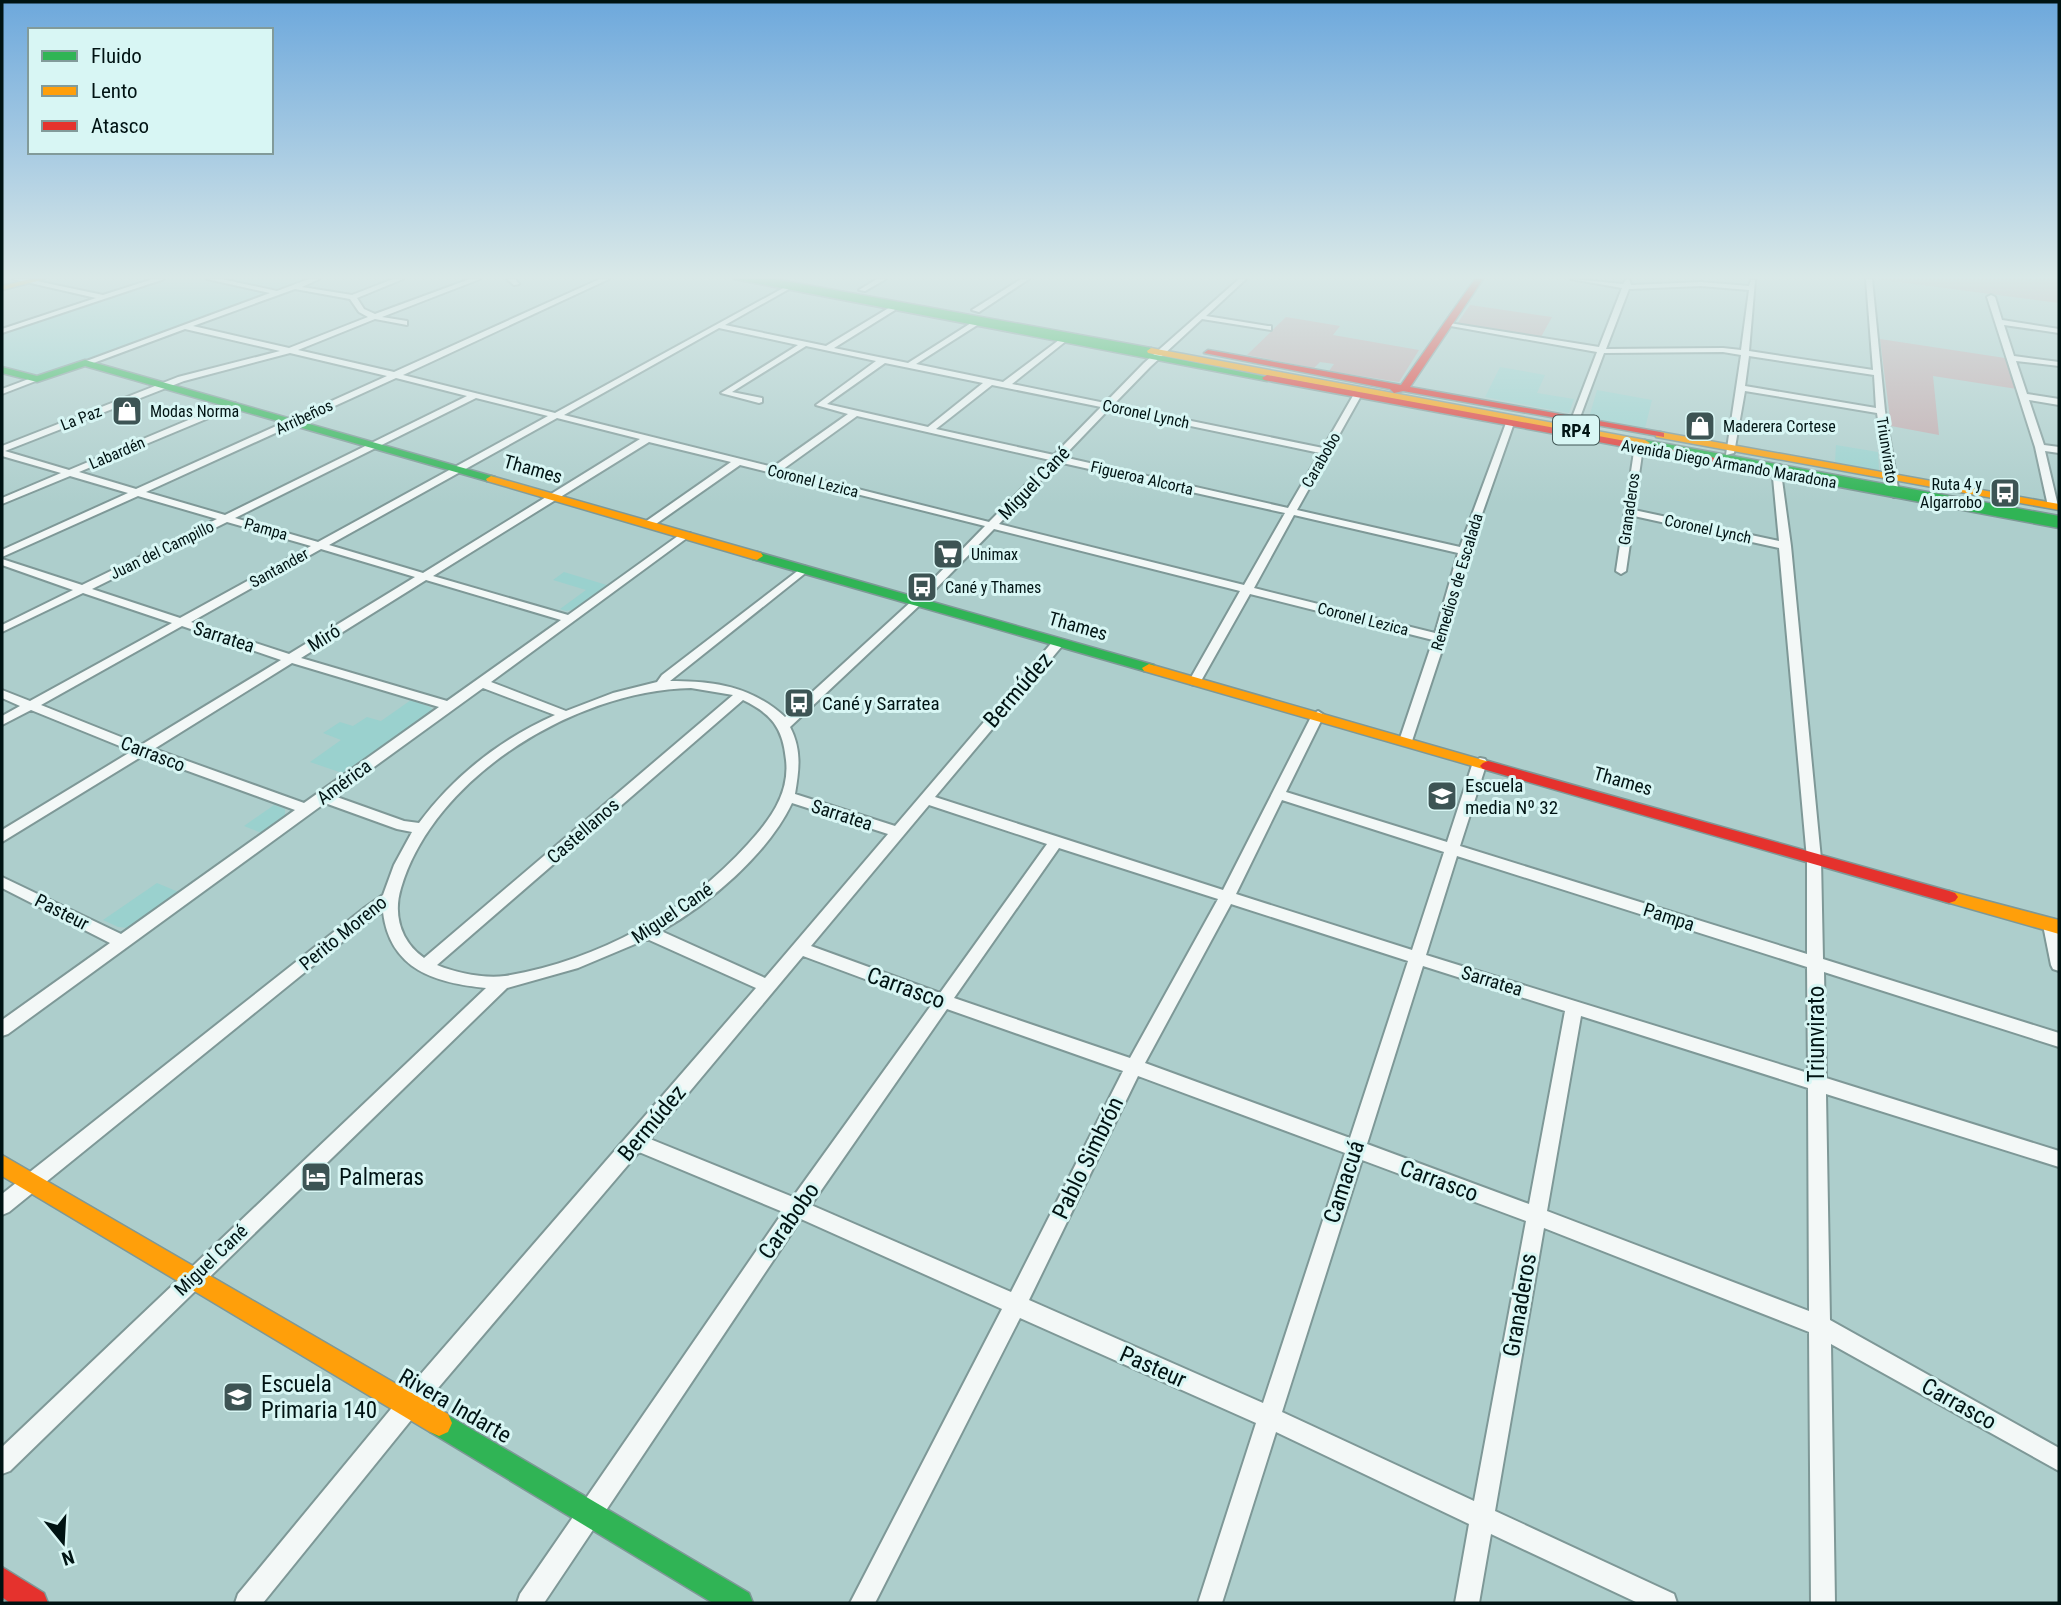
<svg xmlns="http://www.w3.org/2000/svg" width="2061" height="1605" font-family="'Roboto Condensed',sans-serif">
<rect width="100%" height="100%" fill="#adcecc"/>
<g fill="#9ad1ce">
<polygon points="166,279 202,279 270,293 269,296 48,375 35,376 2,368 2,332"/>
<polygon points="228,279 314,279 279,291"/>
<polygon points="1500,367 1545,375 1537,393 1574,399 1569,413 1485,397"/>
<polygon points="1597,390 1652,400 1645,428 1593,418 1590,414"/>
<polygon points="1836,445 1878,452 1879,470 1835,462"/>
<polygon points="564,572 610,586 576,609 566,611 560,609 586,590 553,580"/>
<polygon points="411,700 430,707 434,711 348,775 310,762 341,740 323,733 340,722 353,726 367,717 381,721"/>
<polygon points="274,805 285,809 285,817 264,834 244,826"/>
<polygon points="157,883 181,893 137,924 129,928 118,927 103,920"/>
</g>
<g fill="#c1aaad">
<polygon points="1876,279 2059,279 2059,303"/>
<polygon points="1470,305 1552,317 1541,337 1457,324"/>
<polygon points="1286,317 1340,326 1333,335 1419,350 1399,382 1329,371 1334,364 1320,362 1314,368 1247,355"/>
<polygon points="1880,339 2005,358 2017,389 1933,376 1939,435 1891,426"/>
</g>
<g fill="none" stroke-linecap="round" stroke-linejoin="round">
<g stroke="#7e9897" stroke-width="4">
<g id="street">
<polygon points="13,279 27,279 103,295 153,279 164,279 2,333 2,329 96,298"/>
<path d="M207,279H221L277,291L309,279H319L302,287L352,295L393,279H403L357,298L364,309L375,314L470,279H480L382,317L407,321V325L375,319L298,350L394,372L600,279H609L403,375L555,413L787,286L789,289L725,325L826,346L892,306L895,310L834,348L908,363L979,318H982V322L916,364L1003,382L1063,337H1066V341L1012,384L1105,403L1144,363L1239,279H1246L1206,316L1268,326H1271V330L1202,319L1150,367L1113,405L1323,448L1354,394L1361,392L1362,394L1297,510L1460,547L1506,423L1510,420L1514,423L1469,551L1446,638L1411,744L1406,745L1399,741L1433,640L1250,594L1201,681L1195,685L1191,684L1189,681L1240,591L994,529L922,603L790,727C802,750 799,770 795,794L895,826L1054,640L1058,639L1064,643L1062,646L935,797L1223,890L1312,715L1318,711L1324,715L1286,792L1447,842L1473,762L1480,758L1485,759L1487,762L1460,846L1807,954V859L1779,548L1634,516L1626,571L1621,574L1616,571L1635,445L1643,447L1634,510L1779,541L1772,467L1780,465L1791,546L1821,859L1823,959L2059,1033V1047L1824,972L1826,1078L2059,1151V1167L1826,1094L1830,1320L2059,1448V1471L1831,1344L1835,1603H1811L1809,1332L1544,1228L1495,1511L1674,1594L1677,1603H1638L1491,1534L1479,1603H1455L1469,1524L1276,1432L1222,1603H1198L1256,1423L1020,1318L875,1603H850L1002,1309L801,1219L544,1603H517L520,1594L783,1212L639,1152L416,1414L263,1603H235L238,1594L400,1398L756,988L647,939L578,968L507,988L10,1471L2,1474V1447L486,988C436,983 390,970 383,912L373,917L9,1212L2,1215V1194L363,909L383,895L394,865L412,832L397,829L325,803L8,1034L2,1036V1020L110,943L2,888V877L121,934L295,810L144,755L2,842V830L132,751L31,710L2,725V716L20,706L2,698V690L30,701L172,623L83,593L2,632V625L73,590L2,565V559L82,585L217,519L138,496L2,557V550L128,493L70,476L2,504V498L61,473L2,456V446L178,377L280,351L185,329L88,365L81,363L270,293ZM295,289L350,299L359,312L368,317L289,348L193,326ZM719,328L798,345L721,393L759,403L762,402V398L732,392L806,346L876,361L816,405L848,414L773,467L564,415ZM290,353L387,376L136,489L79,472L235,407V403H229L69,470L5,451L184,381ZM885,363L983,383L928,427L827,404ZM396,378L467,396L225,515L146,492ZM992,385L1101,407L1054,455L936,429ZM476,398L548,416L318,542L235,518ZM1109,409L1320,453L1288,508L1063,457ZM857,416L1050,460L989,522L782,470ZM557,418L640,439L423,573L329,545ZM649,442L731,462L645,522V526H653L740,465L985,526L914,599L785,717C751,686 714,681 670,681L808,571L809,569L804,566L662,675L657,682L613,693L566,711L491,682L691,535L690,533H682L568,615L433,576ZM1058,462L1285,513L1244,585L999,524ZM1294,515L1458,553L1435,633L1254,588ZM227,522L311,546L180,618L92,589ZM321,549L415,577L289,654L191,622ZM426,580L561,620L447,701L301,658ZM182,626L281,660L141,745L41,705ZM292,663L439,707L304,803L154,749ZM483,688L555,715C501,739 454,776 419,823L404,821L334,796ZM691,688L733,695L424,958C400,941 393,914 401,888C434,776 577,690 691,688ZM743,700C772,714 783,728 786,760C790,794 769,821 748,844C686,913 596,961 505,976C485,979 456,973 437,965ZM1282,800L1444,852L1412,950L1236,894ZM792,803L888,834L765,978L661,931C709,904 768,854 792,803ZM929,805L1047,844L940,993L811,946ZM1059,848L1218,899L1130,1058L954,998ZM1457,856L1807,967L1808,1073L1426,955ZM1231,904L1408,961L1350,1138L1145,1063ZM803,956L932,1004L793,1197L650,1139ZM1423,966L1565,1011L1529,1204L1367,1144ZM947,1009L1123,1071L1011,1292L811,1205ZM1581,1016L1808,1088L1809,1311L1547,1211ZM1138,1076L1345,1153L1263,1403L1029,1300ZM1362,1160L1526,1221L1474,1501L1282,1412Z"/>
<polygon points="507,279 515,279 519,284 514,285"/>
<polygon points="877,279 886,279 865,291 859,290"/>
<polygon points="1021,279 1029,279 979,312 972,310"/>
<path d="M1571,279L1623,284L1626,280L1629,279L1631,285L1701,282L1749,286L1751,280H1755L1749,351L1873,370L1866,279H1872L1885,411L1899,494L1894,497L1889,494L1877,413L1745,391L1734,453L1726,455L1741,355L1723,352L1604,353L1579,420L1575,423L1571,420L1597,352L1445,325L1449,323L1599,347L1622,288ZM1701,286L1749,290L1741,350L1723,348L1606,349L1629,289ZM1749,356L1874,375L1876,408L1745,386Z"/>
<polygon points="1991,295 1995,297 2002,320 2059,329 2059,333 2004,325 2014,356 2059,362 2059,366 2016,361 2027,394 2059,399 2059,405 2029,400 2044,445 2059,447 2059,453 2045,451 2058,506 2057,508 2048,506 2035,447 1987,297"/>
<polygon points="34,377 41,379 2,394 2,389"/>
<polygon points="2051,919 2057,921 2059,927 2059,971 2053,969 2051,965 2043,925 2045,921"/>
</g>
</g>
<g stroke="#7e9897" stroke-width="3">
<g id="fast">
<polygon points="734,279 774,279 1151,348 1155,351 1151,354 1272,378 1267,381"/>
<polygon points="85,360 495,477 496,479 487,481 85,366 37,382 2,373 2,367 37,376"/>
<polygon points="1645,440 2059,516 2059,528 1712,463 1707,460 1708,458 1641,445 1641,441"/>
<polygon points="757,552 1154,665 1156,668 1154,671 1144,671 753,559 751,556"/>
<polygon points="439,1410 749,1593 753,1603 713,1603 430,1432 426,1423 430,1414"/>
</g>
</g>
<g stroke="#7e9897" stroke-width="3">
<g id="slow">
<polygon points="30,279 45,279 2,290 2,286"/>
<polygon points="1151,348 1645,440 1650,443 1645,446 1148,353 1147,351"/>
<polygon points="1660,432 2059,504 2059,510 1656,437 1656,433"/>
<polygon points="491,476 761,553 763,556 757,560 753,559 487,481 486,479"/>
<polygon points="1149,664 1493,763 1496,766 1493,769 1483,769 1144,671 1142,668"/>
<polygon points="1949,891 2059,920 2059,934 1943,901 1940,897 1943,893"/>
<polygon points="2,1155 448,1414 452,1423 448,1432 439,1436 430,1432 2,1176"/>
</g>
</g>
<g stroke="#7e9897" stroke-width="3">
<g id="jam">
<polygon points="1475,279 1483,279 1410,387 1660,432 1664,433 1664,437 1403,391 1394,393 1390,389 1204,353 1208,350 1401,385"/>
<polygon points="1267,375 1712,457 1717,460 1712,463 1264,380 1262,378"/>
<polygon points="1488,761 1949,891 1955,893 1958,897 1955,901 1949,903 1483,769 1480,766 1483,763"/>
<polygon points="2,1567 44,1593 48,1603 10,1603 2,1597"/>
</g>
</g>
<use href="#street" fill="#f3f8f7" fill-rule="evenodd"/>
<use href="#fast" fill="#30b455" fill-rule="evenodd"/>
<use href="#slow" fill="#ff9f0a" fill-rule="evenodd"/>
<use href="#jam" fill="#e5322d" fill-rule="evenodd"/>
</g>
<linearGradient id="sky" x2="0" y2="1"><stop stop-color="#6da8dc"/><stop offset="0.55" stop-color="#dae9e8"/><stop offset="1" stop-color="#dae9e8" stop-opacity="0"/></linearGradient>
<rect width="2061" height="504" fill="url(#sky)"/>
<defs>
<g id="shop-square" transform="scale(1.575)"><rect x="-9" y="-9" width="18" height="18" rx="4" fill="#3d5454" stroke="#d8f6f4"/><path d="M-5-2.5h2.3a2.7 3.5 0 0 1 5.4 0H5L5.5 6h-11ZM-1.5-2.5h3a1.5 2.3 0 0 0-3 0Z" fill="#fff"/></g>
<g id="bus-square" transform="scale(1.575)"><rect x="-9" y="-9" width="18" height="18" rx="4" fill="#3d5454" stroke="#d8f6f4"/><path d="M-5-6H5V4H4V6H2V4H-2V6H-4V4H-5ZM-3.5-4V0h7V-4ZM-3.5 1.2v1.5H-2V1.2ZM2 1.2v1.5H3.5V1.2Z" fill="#fff"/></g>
<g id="supermarket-square" transform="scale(1.575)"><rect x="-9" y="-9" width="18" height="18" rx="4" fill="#3d5454" stroke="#d8f6f4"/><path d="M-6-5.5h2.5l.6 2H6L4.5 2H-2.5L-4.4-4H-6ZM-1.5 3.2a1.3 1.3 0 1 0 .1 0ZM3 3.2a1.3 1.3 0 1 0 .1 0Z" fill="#fff"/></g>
<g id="school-square" transform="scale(1.575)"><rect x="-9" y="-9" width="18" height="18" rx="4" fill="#3d5454" stroke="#d8f6f4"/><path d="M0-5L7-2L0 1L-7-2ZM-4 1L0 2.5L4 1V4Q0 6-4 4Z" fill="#fff"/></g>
<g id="hotel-square" transform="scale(1.575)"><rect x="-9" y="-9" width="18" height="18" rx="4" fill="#3d5454" stroke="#d8f6f4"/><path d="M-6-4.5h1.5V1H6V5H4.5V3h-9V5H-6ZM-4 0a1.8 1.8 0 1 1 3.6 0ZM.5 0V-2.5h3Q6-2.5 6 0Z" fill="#fff"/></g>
</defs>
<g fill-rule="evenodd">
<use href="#shop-square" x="127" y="411"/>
<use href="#shop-square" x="1700" y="426"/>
<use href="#bus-square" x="2005" y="493"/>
<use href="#supermarket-square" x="948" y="554"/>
<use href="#bus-square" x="922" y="587"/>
<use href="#bus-square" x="799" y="703"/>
<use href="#school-square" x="1442" y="796"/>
<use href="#hotel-square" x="316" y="1177"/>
<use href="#school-square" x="238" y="1397"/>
</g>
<g text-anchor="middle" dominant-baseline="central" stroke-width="6" stroke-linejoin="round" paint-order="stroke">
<g font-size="16" fill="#001313" stroke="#d8f6f4" text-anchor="start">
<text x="150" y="411">Modas Norma</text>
<text x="1723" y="426">Maderera Cortese</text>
<text x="1982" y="484" text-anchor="end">Ruta 4 y<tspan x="1982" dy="18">Algarrobo</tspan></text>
<text x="971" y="554">Unimax</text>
<text x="945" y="587">Cané y Thames</text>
</g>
<g font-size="16" fill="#001313" stroke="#d8f6f4">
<text transform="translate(1146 414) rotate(12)">Coronel Lynch</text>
<text transform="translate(304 417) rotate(-25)">Arribeños</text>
<text transform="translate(81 418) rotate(-21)">La Paz</text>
<text transform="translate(1887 450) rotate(81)">Triunvirato</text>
<text transform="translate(117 453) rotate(-23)">Labardén</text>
<text transform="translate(1321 460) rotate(-60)">Carabobo</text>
<text transform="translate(1729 464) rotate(10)">Avenida Diego Armando Maradona</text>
<text transform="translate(1142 478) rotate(13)">Figueroa Alcorta</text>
<text transform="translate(813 481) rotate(14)">Coronel Lezica</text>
<text transform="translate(1629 509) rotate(-82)">Granaderos</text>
<text transform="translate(266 529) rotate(16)">Pampa</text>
<text transform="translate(1708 529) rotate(12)">Coronel Lynch</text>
<text transform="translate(162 550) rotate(-26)">Juan del Campillo</text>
<text transform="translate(279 568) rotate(-29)">Santander</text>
<text transform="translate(1457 582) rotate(-73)">Remedios de Escalada</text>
<text transform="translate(1363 619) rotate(14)">Coronel Lezica</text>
</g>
<rect fill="#d8f6f4" stroke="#415756" stroke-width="2" x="1553" y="415.5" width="46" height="29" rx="5"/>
<g font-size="18" font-weight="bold" fill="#001313">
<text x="1576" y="430">RP4</text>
</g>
<g font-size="19" fill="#001313" stroke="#d8f6f4">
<text transform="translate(533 469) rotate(16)">Thames</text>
<text transform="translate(1034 483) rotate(-46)">Miguel Cané</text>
<text transform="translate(1078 626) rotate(16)">Thames</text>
<text transform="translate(224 637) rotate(18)">Sarratea</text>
<text transform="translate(324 638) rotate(-32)">Miró</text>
<text transform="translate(153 754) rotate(21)">Carrasco</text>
<text transform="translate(1623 781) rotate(16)">Thames</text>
<text transform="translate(344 782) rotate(-36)">América</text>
<text transform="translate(842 815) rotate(18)">Sarratea</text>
<text transform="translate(583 831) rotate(-41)">Castellanos</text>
<text transform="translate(62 912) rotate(27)">Pasteur</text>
<text transform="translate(672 913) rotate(-34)">Miguel Cané</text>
<text transform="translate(1669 917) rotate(18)">Pampa</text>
<text transform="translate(343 933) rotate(-39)">Perito Moreno</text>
<text transform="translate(1492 981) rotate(17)">Sarratea</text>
<text transform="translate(211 1260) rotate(-44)">Miguel Cané</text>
</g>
<g font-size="19" fill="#001313" stroke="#d8f6f4" text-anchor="start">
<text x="822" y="703">Cané y Sarratea</text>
<text x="1465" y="785">Escuela<tspan x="1465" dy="22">media Nº 32</tspan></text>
</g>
<g font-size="23" fill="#001313" stroke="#d8f6f4">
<text transform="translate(1018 690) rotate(-49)">Bermúdez</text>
<text transform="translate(906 988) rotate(20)">Carrasco</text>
<text transform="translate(1816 1034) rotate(-90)">Triunvirato</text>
<text transform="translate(652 1123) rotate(-50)">Bermúdez</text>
<text transform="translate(1088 1158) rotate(-64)">Pablo Simbrón</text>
<text transform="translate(1439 1181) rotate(20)">Carrasco</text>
<text transform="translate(1344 1182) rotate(-72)">Camacuá</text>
<text transform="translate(789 1221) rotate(-55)">Carabobo</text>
<text transform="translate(1520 1305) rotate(-80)">Granaderos</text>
<text transform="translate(1153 1367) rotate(24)">Pasteur</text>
<text transform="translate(1959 1404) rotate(29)">Carrasco</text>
<text transform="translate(455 1406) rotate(30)">Rivera Indarte</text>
</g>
<g font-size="23" fill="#001313" stroke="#d8f6f4" text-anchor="start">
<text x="339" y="1177">Palmeras</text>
<text x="261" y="1384">Escuela<tspan x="261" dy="26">Primaria 140</tspan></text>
</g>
</g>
<rect width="2061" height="1605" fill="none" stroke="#001313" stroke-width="7"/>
<rect x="28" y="28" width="245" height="126" fill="#d8f6f4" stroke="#829b9a" stroke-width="2"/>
<rect x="42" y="51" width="35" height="10" fill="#30b455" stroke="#829b9a" stroke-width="2"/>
<text x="91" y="63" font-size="21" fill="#001313">Fluido</text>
<rect x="42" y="86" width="35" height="10" fill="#ff9f0a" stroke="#829b9a" stroke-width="2"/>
<text x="91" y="98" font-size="21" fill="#001313">Lento</text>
<rect x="42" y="121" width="35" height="10" fill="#e5322d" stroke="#829b9a" stroke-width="2"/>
<text x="91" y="133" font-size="21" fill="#001313">Atasco</text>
<g transform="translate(63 1542) rotate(162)" stroke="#d8f6f4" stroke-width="5" paint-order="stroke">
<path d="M0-5L12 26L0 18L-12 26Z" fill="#001313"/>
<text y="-10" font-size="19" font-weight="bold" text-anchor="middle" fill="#001313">N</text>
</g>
</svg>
